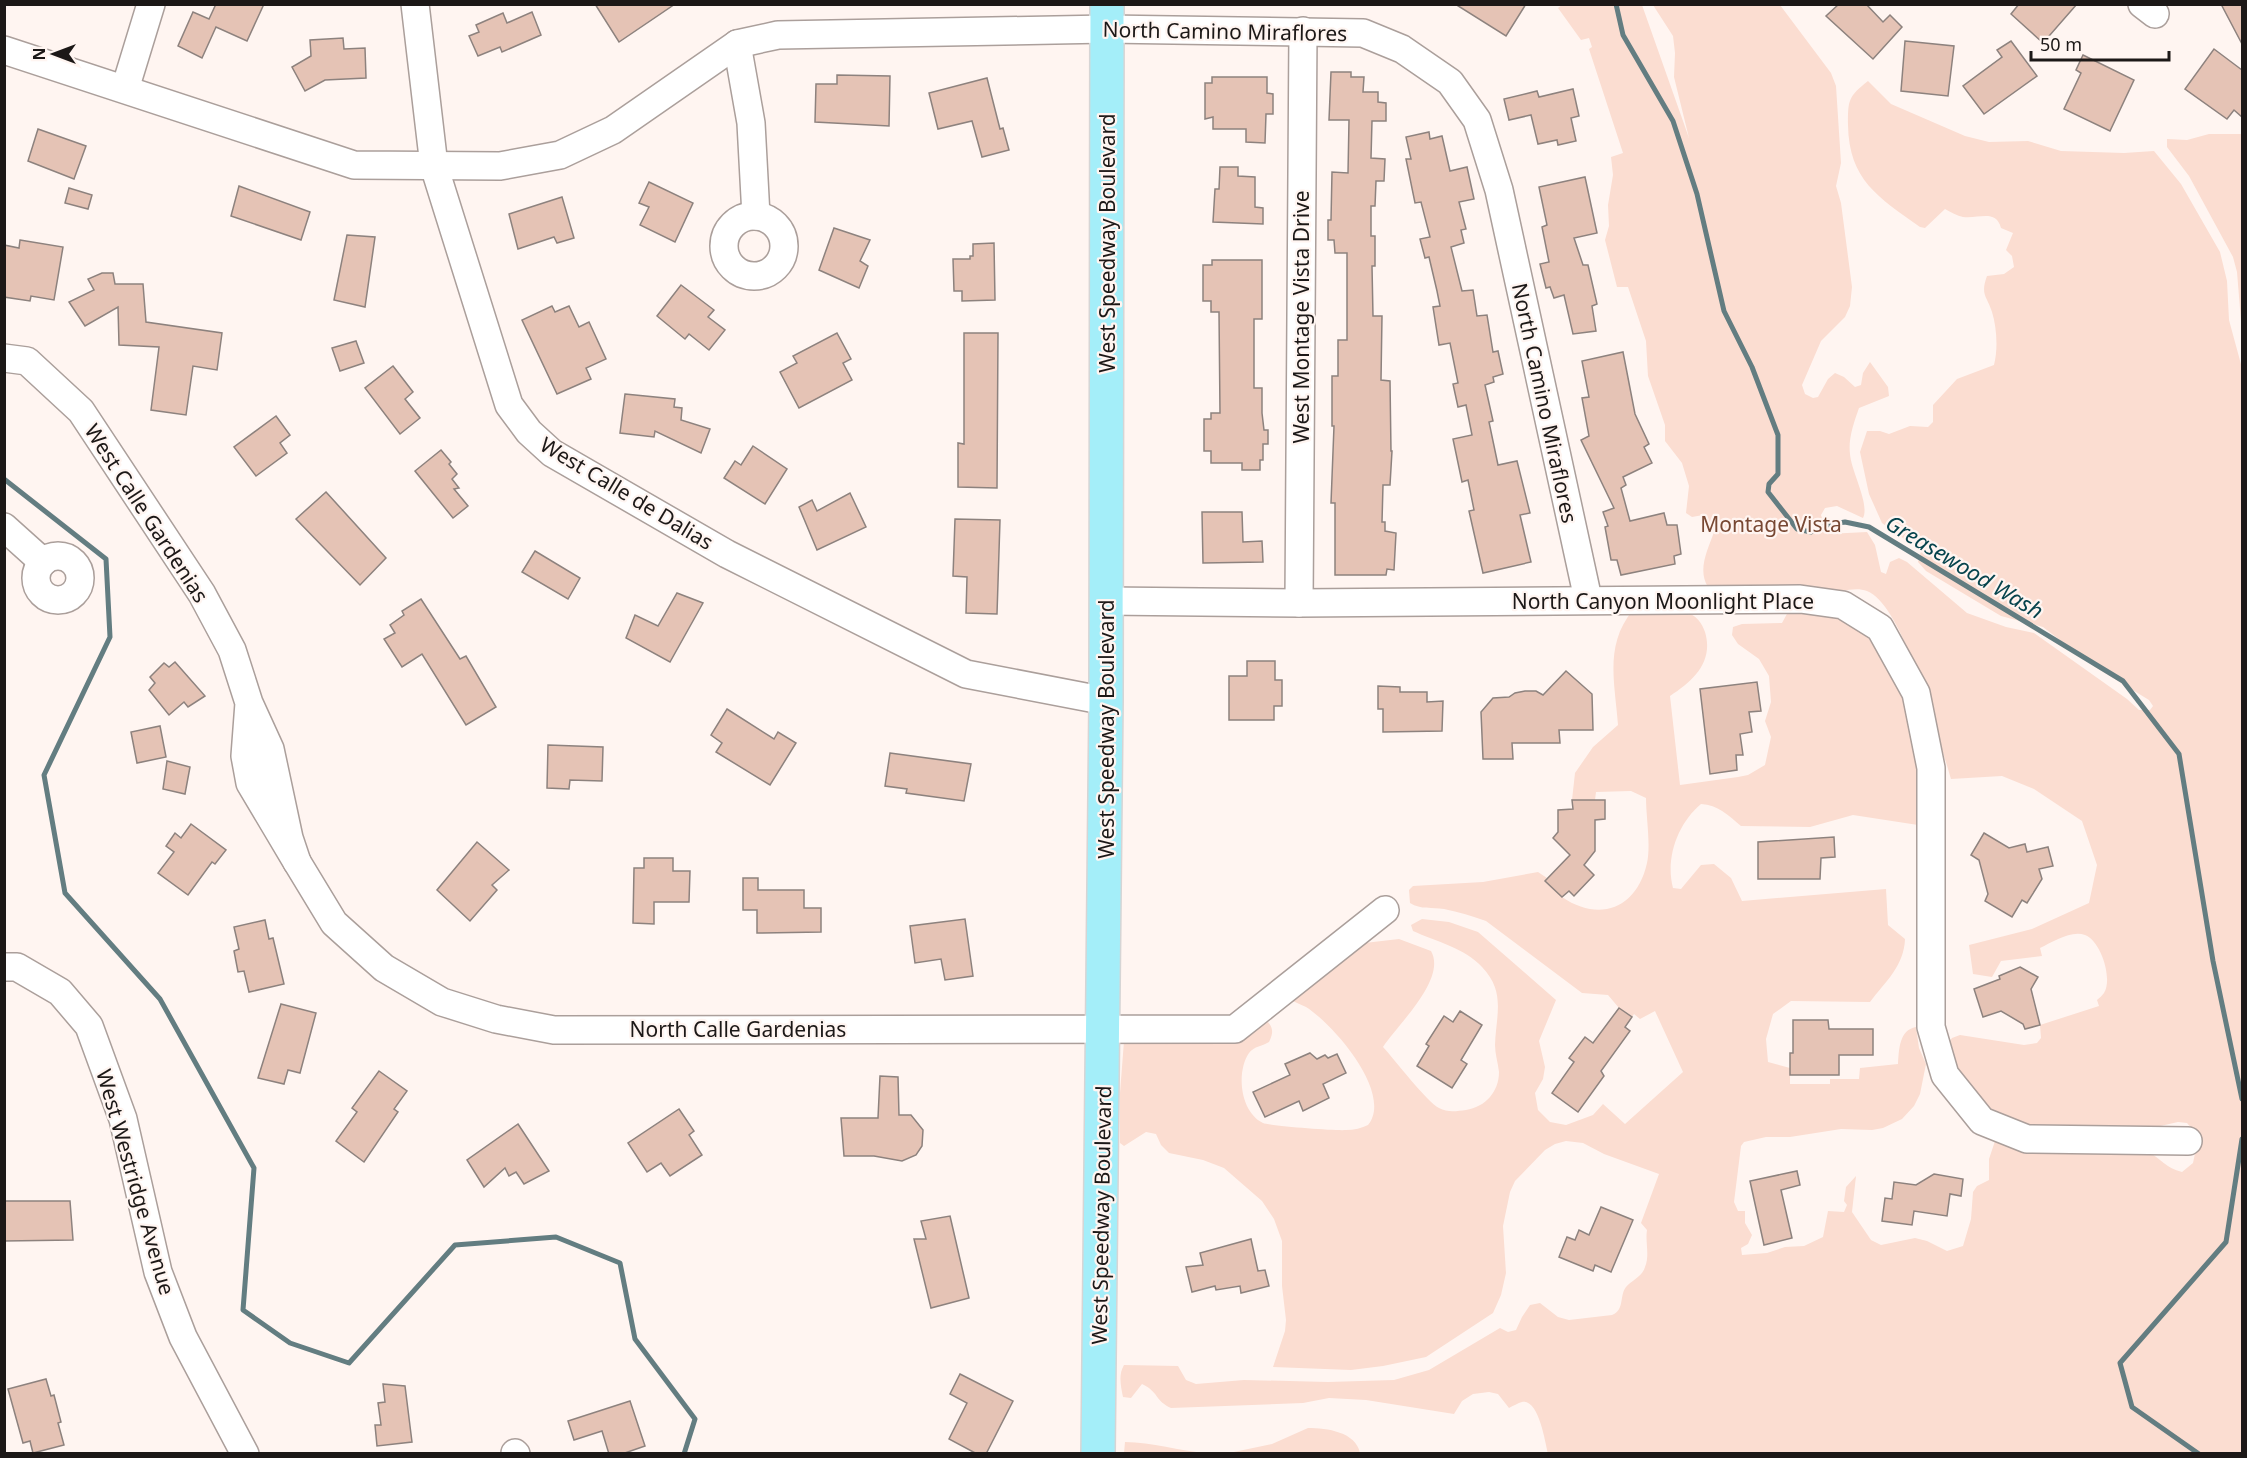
<svg xmlns="http://www.w3.org/2000/svg" width="2247" height="1458" font-family="'Noto Sans',sans-serif">
<rect width="100%" height="100%" fill="#fff5f1"/>
<g fill="#fbddd1">
<path d="M1563,4L1642,5L1689,138L1674,77L1675,53L1673,36L1653,5H1780L1831,73L1836,86L1841,163L1836,186L1841,203L1852,287L1850,306L1845,317L1821,341L1802,385L1805,394L1813,398L1818,397L1828,379L1835,373L1844,377L1855,387L1861,385L1863,373L1870,362L1888,387L1889,396L1859,408C1854,422 1848,439 1850,454C1851,471 1870,504 1863,518L1837,506L1825,508L1821,515L1827,534L1867,532L1875,545L1881,572L1886,574L1890,562L1899,558L1907,562L1967,613L2006,627L2034,633L2127,699L2139,710H2150L2153,706L2149,700L2095,667L2043,627L2001,616L1926,571L1918,562L1921,551L1882,523L1869,494L1860,452L1867,431H1880L1889,434L1910,426L1928,427L1933,422V405L1957,379L1994,365C1998,350 1997,328 1992,312C1987,296 1980,295 1987,276L2004,274L2014,267L2012,256L2006,250L2013,233L2001,228C1996,209 1979,219 1963,217C1957,216 1951,212 1945,209L1925,228L1920,227C1878,197 1849,180 1848,125C1848,100 1848,97 1868,81L1891,104L1965,136L1989,142L2028,141L2061,151L2124,153L2154,151L2181,184L2220,252L2227,281L2229,320L2242,368V1453L1548,1454C1545,1442 1539,1399 1522,1402C1518,1403 1513,1406 1509,1408L1498,1394L1489,1392L1473,1394L1462,1401L1454,1414L1366,1400L1329,1398L1303,1403L1171,1408C1155,1401 1159,1392 1142,1384L1131,1398L1123,1397C1121,1387 1118,1375 1124,1365L1178,1366L1186,1380L1196,1384L1244,1380L1328,1382L1394,1380L1429,1370L1500,1328L1508,1332L1516,1330L1522,1317L1530,1305L1540,1303L1558,1317L1569,1320L1612,1315C1625,1310 1619,1296 1626,1287C1632,1280 1642,1277 1645,1267C1650,1255 1645,1242 1647,1230L1641,1223L1659,1174L1604,1154L1583,1143L1566,1141L1555,1144L1545,1150L1515,1181L1510,1192L1503,1226L1506,1273L1501,1295L1493,1313L1426,1357L1383,1366L1351,1370L1273,1367L1285,1331L1286,1320L1282,1286V1241L1274,1219L1262,1201L1224,1168L1203,1160L1169,1153L1161,1145L1156,1134L1146,1132L1124,1146L1120,1143V1093L1124,1041L1267,1021C1274,1028 1273,1034 1269,1042C1263,1046 1254,1046 1249,1053C1236,1072 1240,1112 1263,1123C1270,1126 1337,1131 1346,1130C1354,1130 1362,1128 1368,1125C1394,1093 1332,1023 1306,1007C1300,1004 1294,1002 1289,999L1356,944L1399,939L1431,951C1447,979 1398,1024 1383,1047C1395,1060 1427,1102 1439,1108C1448,1113 1457,1111 1466,1110C1485,1107 1499,1092 1499,1072C1498,1063 1495,1054 1495,1045C1496,1015 1506,992 1482,967C1465,948 1435,941 1413,931L1411,925L1422,919L1449,922L1478,932L1556,1000L1539,1041L1545,1067L1543,1079L1535,1093L1538,1110L1550,1122L1566,1125L1593,1115L1603,1104L1625,1124L1683,1072L1655,1011L1640,1019L1634,1014L1632,1017L1619,1008L1608,995L1582,993L1486,921C1472,916 1459,912 1444,909C1432,907 1421,910 1410,903L1409,890L1413,886L1483,882L1538,872L1547,878L1545,881C1550,886 1556,892 1562,897C1600,923 1637,908 1647,863C1651,845 1646,817 1646,798L1631,791L1596,792L1595,800H1572L1575,773L1593,747L1618,725C1615,683 1604,645 1633,610C1648,611 1672,608 1686,612C1696,615 1702,623 1705,632C1714,662 1693,681 1670,696L1680,785L1738,777L1748,775L1765,765L1771,737L1765,721L1771,702L1769,676L1759,659L1738,644L1732,635L1733,627L1742,624L1782,623L1788,612L1819,613L1842,620L1865,633L1900,685L1917,745L1918,825L1853,815L1810,827L1741,826C1728,815 1718,805 1701,804C1678,823 1665,858 1673,888L1681,889L1701,865L1714,864L1731,878L1742,901L1886,889L1888,925L1905,939C1904,966 1886,981 1870,1002L1791,1001L1773,1014L1766,1039L1768,1062L1790,1068V1084H1830V1079H1859L1860,1068L1898,1064C1899,1050 1899,1030 1916,1027L1919,1048L1926,1064L1920,1094L1914,1106L1902,1119L1883,1128L1872,1130L1841,1129L1790,1137H1766L1744,1142L1741,1146L1734,1202L1738,1211H1745V1223L1752,1235L1748,1244L1741,1248L1742,1255L1767,1253L1785,1247L1804,1246L1823,1237L1828,1211L1844,1212L1847,1205L1844,1201L1846,1187L1856,1176L1852,1212L1871,1240L1881,1245L1915,1238L1927,1241L1947,1251L1963,1246L1971,1219L1973,1192L1977,1186L1989,1180V1159L1996,1138L2147,1151C2161,1159 2166,1168 2182,1172L2193,1163L2197,1144L2193,1130L2187,1123L2178,1122L2156,1127L2034,1130L1986,1109L1949,1063L1948,1043L1952,1038L1960,1035L2024,1045L2037,1043L2041,1038L2040,1025L2099,1006L2097,1000C2099,998 2102,996 2104,993C2113,979 2101,941 2085,935C2071,930 2053,942 2040,948L2042,956L2001,961L1992,977L1973,974L1969,945L2032,929L2089,903L2097,865L2082,821L2034,789L2002,776L1951,779C1939,740 1904,605 1867,591C1854,586 1840,593 1827,593C1787,593 1747,589 1708,587C1697,570 1708,549 1714,532L1708,519L1703,515L1692,517L1686,513L1689,486L1682,463L1665,441V425L1648,376L1646,341L1628,287H1617L1605,240L1609,226L1608,205L1613,175L1611,157L1623,153L1589,49L1592,47L1589,38L1581,40L1558,8Z"/>
<polygon points="2209,134 2242,134 2242,333 2237,272 2233,257 2189,176 2167,147 2167,139 2187,140"/>
<path d="M1308,1428C1327,1428 1356,1432 1360,1453H1229L1272,1444Z"/>
<path d="M1125,1442C1152,1442 1179,1451 1207,1453H1124Z"/>
</g>
<g fill="none" stroke-linecap="round" stroke-linejoin="round">
<g stroke="#637d81" stroke-width="5">
<polyline points="1616,4 1623,35 1673,121 1697,194 1724,311 1752,367 1778,435 1778,474 1769,484 1768,492 1797,529 1811,532 1827,525 1845,522 1869,527 2123,681 2179,754 2213,961 2242,1099"/>
<polyline points="4,479 106,559 110,637 44,775 65,893 160,999 254,1168 243,1310 290,1343 349,1363 455,1245 556,1237 620,1263 635,1339 695,1419 684,1454"/>
<polyline points="2199,1454 2132,1407 2120,1363 2226,1242 2242,1139"/>
</g>
</g>
<g fill="#e5c3b5" stroke="#8d827e" stroke-width="1.5">
<polygon points="216,4 264,4 247,41 216,27 202,58 178,46 193,12 209,19"/>
<polygon points="595,4 675,4 619,42"/>
<polygon points="1455,4 1526,4 1506,36"/>
<polygon points="1839,4 1866,4 1883,22 1890,15 1902,27 1873,59 1826,16"/>
<polygon points="2019,4 2077,4 2043,43 2011,14"/>
<polygon points="2221,4 2242,4 2242,44"/>
<polygon points="532,12 541,35 502,52 500,47 478,56 469,36 479,32 476,25 503,13 507,23"/>
<polygon points="343,38 344,49 365,48 366,78 325,80 305,91 292,67 311,56 310,40"/>
<polygon points="1905,41 1954,46 1948,96 1901,91"/>
<polygon points="2011,41 2037,76 1984,114 1963,86 2002,57 1997,50"/>
<polygon points="2214,49 2242,70 2242,117 2234,110 2227,119 2185,89"/>
<polygon points="2083,55 2134,80 2110,131 2064,109 2081,73 2076,70"/>
<polygon points="1331,72 1351,72 1351,77 1364,77 1363,92 1378,92 1378,102 1386,103 1386,121 1372,121 1371,158 1385,159 1384,181 1376,181 1375,206 1371,206 1371,236 1375,236 1375,266 1372,266 1373,316 1382,316 1381,380 1390,381 1391,451 1392,451 1390,485 1383,485 1382,522 1385,522 1385,531 1396,533 1394,570 1387,569 1386,575 1335,575 1335,503 1331,503 1334,426 1332,426 1332,376 1338,376 1338,340 1347,340 1347,253 1335,253 1334,240 1328,240 1328,220 1331,220 1332,172 1348,173 1349,120 1329,120"/>
<polygon points="837,75 890,76 889,126 815,122 816,84 837,84"/>
<polygon points="1212,77 1267,77 1267,93 1273,94 1273,114 1266,114 1265,143 1246,142 1246,129 1213,129 1213,117 1205,119 1205,83 1212,83"/>
<polygon points="987,78 1000,129 1003,128 1009,150 982,157 972,121 938,129 929,93"/>
<polygon points="1573,89 1579,116 1571,118 1576,141 1558,145 1557,140 1538,144 1531,115 1509,120 1504,99 1537,91 1539,97"/>
<polygon points="38,129 86,146 74,179 28,161"/>
<polygon points="1429,132 1430,139 1442,136 1450,171 1467,167 1474,199 1459,202 1466,229 1461,230 1464,243 1451,247 1462,291 1473,290 1477,316 1487,315 1493,352 1498,351 1503,374 1493,377 1494,382 1485,385 1493,421 1489,422 1498,465 1517,461 1530,513 1520,515 1531,562 1483,573 1469,511 1474,510 1468,480 1462,482 1453,439 1472,435 1466,405 1458,407 1453,384 1458,383 1450,343 1439,345 1433,307 1440,306 1437,291 1429,257 1425,258 1420,239 1430,237 1421,202 1415,203 1406,159 1411,159 1406,137"/>
<polygon points="1220,167 1238,167 1238,176 1255,177 1255,207 1263,208 1263,224 1213,222 1215,189 1219,189"/>
<polygon points="1585,177 1597,233 1574,238 1583,265 1588,265 1597,304 1592,306 1596,331 1573,334 1564,295 1554,298 1550,287 1546,288 1540,264 1549,262 1542,227 1547,225 1539,187"/>
<polygon points="649,182 693,203 675,242 640,225 649,207 639,203"/>
<polygon points="239,186 310,212 301,240 231,216"/>
<polygon points="69,188 92,195 88,209 65,203"/>
<polygon points="562,197 574,238 557,243 554,237 518,249 509,214"/>
<polygon points="834,228 870,240 860,261 868,266 859,288 819,270"/>
<polygon points="347,235 375,237 365,307 334,300"/>
<polygon points="20,240 63,247 54,300 31,296 30,301 4,297 4,245 19,248"/>
<polygon points="994,243 995,300 962,301 962,291 954,291 953,259 970,259 970,256 973,256 973,244"/>
<polygon points="1212,260 1262,260 1262,319 1254,319 1254,388 1262,388 1262,413 1264,430 1268,430 1268,444 1263,444 1263,460 1260,460 1260,470 1242,470 1242,463 1211,463 1211,451 1204,451 1204,419 1211,419 1211,413 1220,413 1219,312 1211,312 1211,301 1203,301 1203,265 1212,265"/>
<polygon points="102,273 113,273 115,284 143,284 146,322 222,333 217,370 193,366 186,415 151,410 159,347 119,345 118,307 85,326 69,302 94,290 88,279"/>
<polygon points="681,285 714,310 708,317 725,330 709,350 689,334 685,339 657,316"/>
<polygon points="552,306 555,312 569,306 579,327 589,322 606,359 586,368 591,379 557,394 522,320"/>
<polygon points="837,333 851,359 843,363 852,380 799,408 780,372 797,363 793,356"/>
<polygon points="964,333 998,333 997,488 958,487 958,443 964,444"/>
<polygon points="356,341 364,363 340,371 332,348"/>
<polygon points="1623,352 1635,414 1649,444 1644,447 1652,463 1623,477 1626,485 1621,488 1630,521 1664,513 1667,525 1677,525 1681,554 1674,556 1675,564 1621,575 1617,560 1611,560 1605,527 1608,526 1603,512 1614,508 1581,440 1589,436 1582,398 1589,397 1582,361"/>
<polygon points="393,366 413,392 405,399 420,418 400,434 365,388"/>
<polygon points="625,394 675,399 674,407 682,408 681,420 710,429 701,453 655,431 654,437 620,433"/>
<polygon points="276,416 290,435 280,443 287,453 256,476 234,447"/>
<polygon points="753,446 787,469 765,504 724,478 735,461 741,465"/>
<polygon points="441,450 451,462 449,464 457,474 452,479 459,488 454,489 468,506 453,518 415,471"/>
<polygon points="326,492 386,558 360,585 296,519"/>
<polygon points="850,493 866,527 817,550 799,507 812,500 817,511"/>
<polygon points="1202,512 1242,512 1243,542 1262,541 1263,562 1203,563"/>
<polygon points="955,519 1000,520 997,614 966,613 967,577 953,576"/>
<polygon points="535,551 580,578 568,599 522,572"/>
<polygon points="677,593 703,603 670,662 626,638 635,615 658,626"/>
<polygon points="421,599 460,659 466,656 496,707 466,725 422,654 402,667 384,639 395,633 390,625 404,615 402,611"/>
<polygon points="1247,661 1275,661 1275,680 1282,680 1282,706 1274,706 1274,720 1229,720 1229,676 1247,676"/>
<polygon points="175,662 205,696 188,707 184,702 169,715 149,690 155,683 150,677 164,663 169,667"/>
<polygon points="1566,671 1592,694 1593,730 1559,730 1560,743 1512,743 1513,759 1483,759 1481,712 1493,698 1509,697 1515,693 1525,691 1536,691 1543,695"/>
<polygon points="1757,682 1761,711 1749,712 1752,732 1740,734 1743,755 1736,755 1737,770 1710,774 1700,689"/>
<polygon points="1378,686 1400,687 1400,692 1427,692 1427,702 1443,701 1442,731 1383,732 1383,709 1378,709"/>
<polygon points="727,709 774,739 778,732 796,743 770,785 716,752 722,743 711,735"/>
<polygon points="160,726 166,757 137,763 131,732"/>
<polygon points="548,745 603,747 602,781 570,780 569,789 547,788"/>
<polygon points="890,753 971,764 964,801 906,793 907,789 885,786"/>
<polygon points="167,761 190,767 185,794 163,789"/>
<polygon points="1572,800 1605,800 1605,819 1595,820 1595,851 1584,865 1594,875 1574,896 1569,891 1562,897 1545,881 1570,855 1553,838 1558,832 1558,810 1573,809"/>
<polygon points="191,824 226,850 215,864 212,862 188,895 158,873 174,852 166,846 175,833 181,838"/>
<polygon points="1984,833 2009,848 2025,844 2027,852 2048,847 2053,866 2039,869 2042,879 2027,903 2022,900 2012,917 1985,901 1988,894 1979,860 1971,855"/>
<polygon points="1834,837 1835,857 1821,858 1820,879 1758,879 1758,842"/>
<polygon points="477,842 509,870 492,885 497,890 470,921 437,890"/>
<polygon points="644,858 673,858 673,871 690,871 689,902 654,902 654,924 633,923 634,868 644,868"/>
<polygon points="743,878 758,878 758,890 804,890 804,908 821,908 821,932 757,933 757,910 743,910"/>
<polygon points="965,919 973,976 945,980 941,959 915,963 910,926"/>
<polygon points="265,920 269,939 273,938 284,984 249,992 244,971 238,972 234,951 239,949 234,927"/>
<polygon points="2020,967 2038,977 2031,989 2040,1025 2025,1029 2023,1024 2001,1011 1983,1017 1974,989 2000,979 1999,976"/>
<polygon points="281,1004 316,1013 300,1073 288,1070 284,1084 258,1078"/>
<polygon points="1619,1008 1632,1017 1625,1027 1630,1031 1601,1071 1604,1076 1578,1112 1552,1093 1574,1062 1569,1058 1585,1037 1593,1043"/>
<polygon points="1460,1011 1482,1025 1461,1060 1467,1064 1452,1088 1417,1066 1429,1046 1426,1044 1444,1016 1453,1022"/>
<polygon points="1793,1020 1828,1020 1829,1029 1873,1029 1873,1055 1839,1055 1839,1075 1790,1075 1790,1053 1793,1053"/>
<polygon points="1310,1053 1317,1059 1325,1055 1328,1058 1337,1054 1346,1073 1323,1084 1329,1098 1303,1111 1299,1101 1265,1117 1253,1092 1290,1075 1285,1064"/>
<polygon points="379,1071 407,1091 394,1109 398,1112 364,1162 336,1141 357,1112 352,1108"/>
<polygon points="880,1076 898,1077 899,1115 911,1115 923,1130 922,1146 916,1155 902,1161 874,1156 844,1156 841,1118 878,1118"/>
<polygon points="679,1109 694,1131 689,1135 702,1155 670,1176 661,1163 647,1172 628,1143"/>
<polygon points="518,1124 549,1171 524,1184 516,1172 509,1176 505,1168 484,1187 467,1160"/>
<polygon points="1797,1171 1800,1185 1781,1190 1792,1238 1764,1245 1750,1181"/>
<polygon points="1934,1174 1963,1179 1961,1196 1950,1194 1947,1216 1914,1211 1912,1225 1882,1221 1885,1198 1892,1199 1894,1182 1916,1185"/>
<polygon points="4,1201 70,1201 73,1240 4,1241"/>
<polygon points="1601,1207 1633,1220 1611,1272 1595,1265 1593,1271 1559,1257 1567,1237 1575,1240 1579,1230 1589,1235"/>
<polygon points="950,1216 969,1298 931,1308 914,1239 926,1239 921,1221"/>
<polygon points="1251,1239 1258,1271 1265,1270 1269,1286 1241,1293 1240,1286 1216,1290 1215,1286 1192,1292 1186,1267 1203,1265 1200,1253"/>
<polygon points="960,1374 1013,1401 986,1454 977,1454 949,1439 967,1403 950,1394"/>
<polygon points="46,1379 51,1396 54,1395 61,1422 58,1423 64,1445 33,1453 30,1441 23,1443 8,1389"/>
<polygon points="383,1384 405,1386 412,1442 377,1446 375,1425 381,1425 378,1403 385,1402"/>
<polygon points="630,1401 645,1446 622,1454 609,1454 602,1431 574,1440 568,1421"/>
</g>
<g fill="none" stroke-linecap="round" stroke-linejoin="round">
<g stroke="#ab9f9b" stroke-width="30">
<g id="minor">
<polyline points="415,4 434,166 509,405 529,432 552,453 727,554 966,674 1106,701"/>
<polyline points="2142,4 2155,14"/>
<polyline points="737,44 751,123 756,216"/>
<polyline points="4,50 354,165 500,166 560,155 613,130 737,44 778,35 1107,29 1363,33 1402,49 1450,82 1477,120 1499,190 1588,599"/>
<polyline points="125,89 151,4"/>
<circle cx="754" cy="246" r="30"/>
<polyline points="4,358 27,361 81,411 202,594 232,650 249,703 270,749 289,838 297,862 250,783 245,756 249,703"/>
<polyline points="4,527 43,562"/>
<circle cx="58" cy="578" r="22"/>
<polyline points="1106,601 1299,603 1800,599 1843,605 1880,628 1916,693 1931,768 1931,1027 1945,1075 1982,1121 2027,1139 2188,1141"/>
<polyline points="1299,603 1303,31"/>
<polyline points="297,862 334,923 384,968 442,1002 496,1019 554,1030 1235,1029 1385,910"/>
<polyline points="4,967 17,967 60,992 89,1026 123,1119 158,1272 183,1337 245,1454"/>
<polyline points="515,1453 516,1454"/>
</g>
</g>
<g stroke="#d6d5d5" stroke-width="36">
<polyline id="major" points="1098,1454 1106,701 1107,4"/>
</g>
<use href="#minor" stroke="#fff" stroke-width="27"/>
<use href="#major" stroke="#a4eef9" stroke-width="33"/>
</g>
<g text-anchor="middle" dominant-baseline="central" stroke-width="4.5" stroke-linejoin="round" paint-order="stroke">
<g font-size="21" fill="#1c1817" stroke="#fff5f1">
<text transform="translate(1225 31) rotate(1)">North Camino Miraflores</text>
<text transform="translate(1107 243) rotate(-90)">West Speedway Boulevard</text>
<text transform="translate(1301 317) rotate(-90)">West Montage Vista Drive</text>
<text transform="translate(1545 403) rotate(78)">North Camino Miraflores</text>
<text transform="translate(627 493) rotate(31)">West Calle de Dalias</text>
<text transform="translate(147 513) rotate(57)">West Calle Gardenias</text>
<text x="1663" y="601">North Canyon Moonlight Place</text>
<text transform="translate(1106 729) rotate(-90)">West Speedway Boulevard</text>
<text x="738" y="1029">North Calle Gardenias</text>
<text transform="translate(136 1182) rotate(74)">West Westridge Avenue</text>
<text transform="translate(1101 1215) rotate(-89)">West Speedway Boulevard</text>
</g>
<g font-size="21" fill="#784833" stroke="#fff5f1">
<text x="1771" y="524">Montage Vista</text>
</g>
<g font-size="22" font-style="italic" fill="#07444d" stroke="#fff5f1">
<text transform="translate(1965 566) rotate(31)">Greasewood Wash</text>
</g>
</g>
<rect width="2247" height="1458" fill="none" stroke="#1c1817" stroke-width="12"/>
<g transform="translate(54 54) rotate(270)" stroke="#fff5f1" stroke-width="4.5" paint-order="stroke">
<path d="M0-4.5L10 22L0 15L-10 22Z" fill="#1c1817"/>
<text y="-9" font-size="16" font-weight="bold" text-anchor="middle" fill="#1c1817">N</text>
</g>
<path d="M2031 51v9h138v-9" fill="none" stroke="#1c1817" stroke-width="3"/>
<text x="2040" y="51" font-size="18" fill="#1c1817" stroke="#fff5f1" stroke-width="4.5" paint-order="stroke">50 m</text>
</svg>
